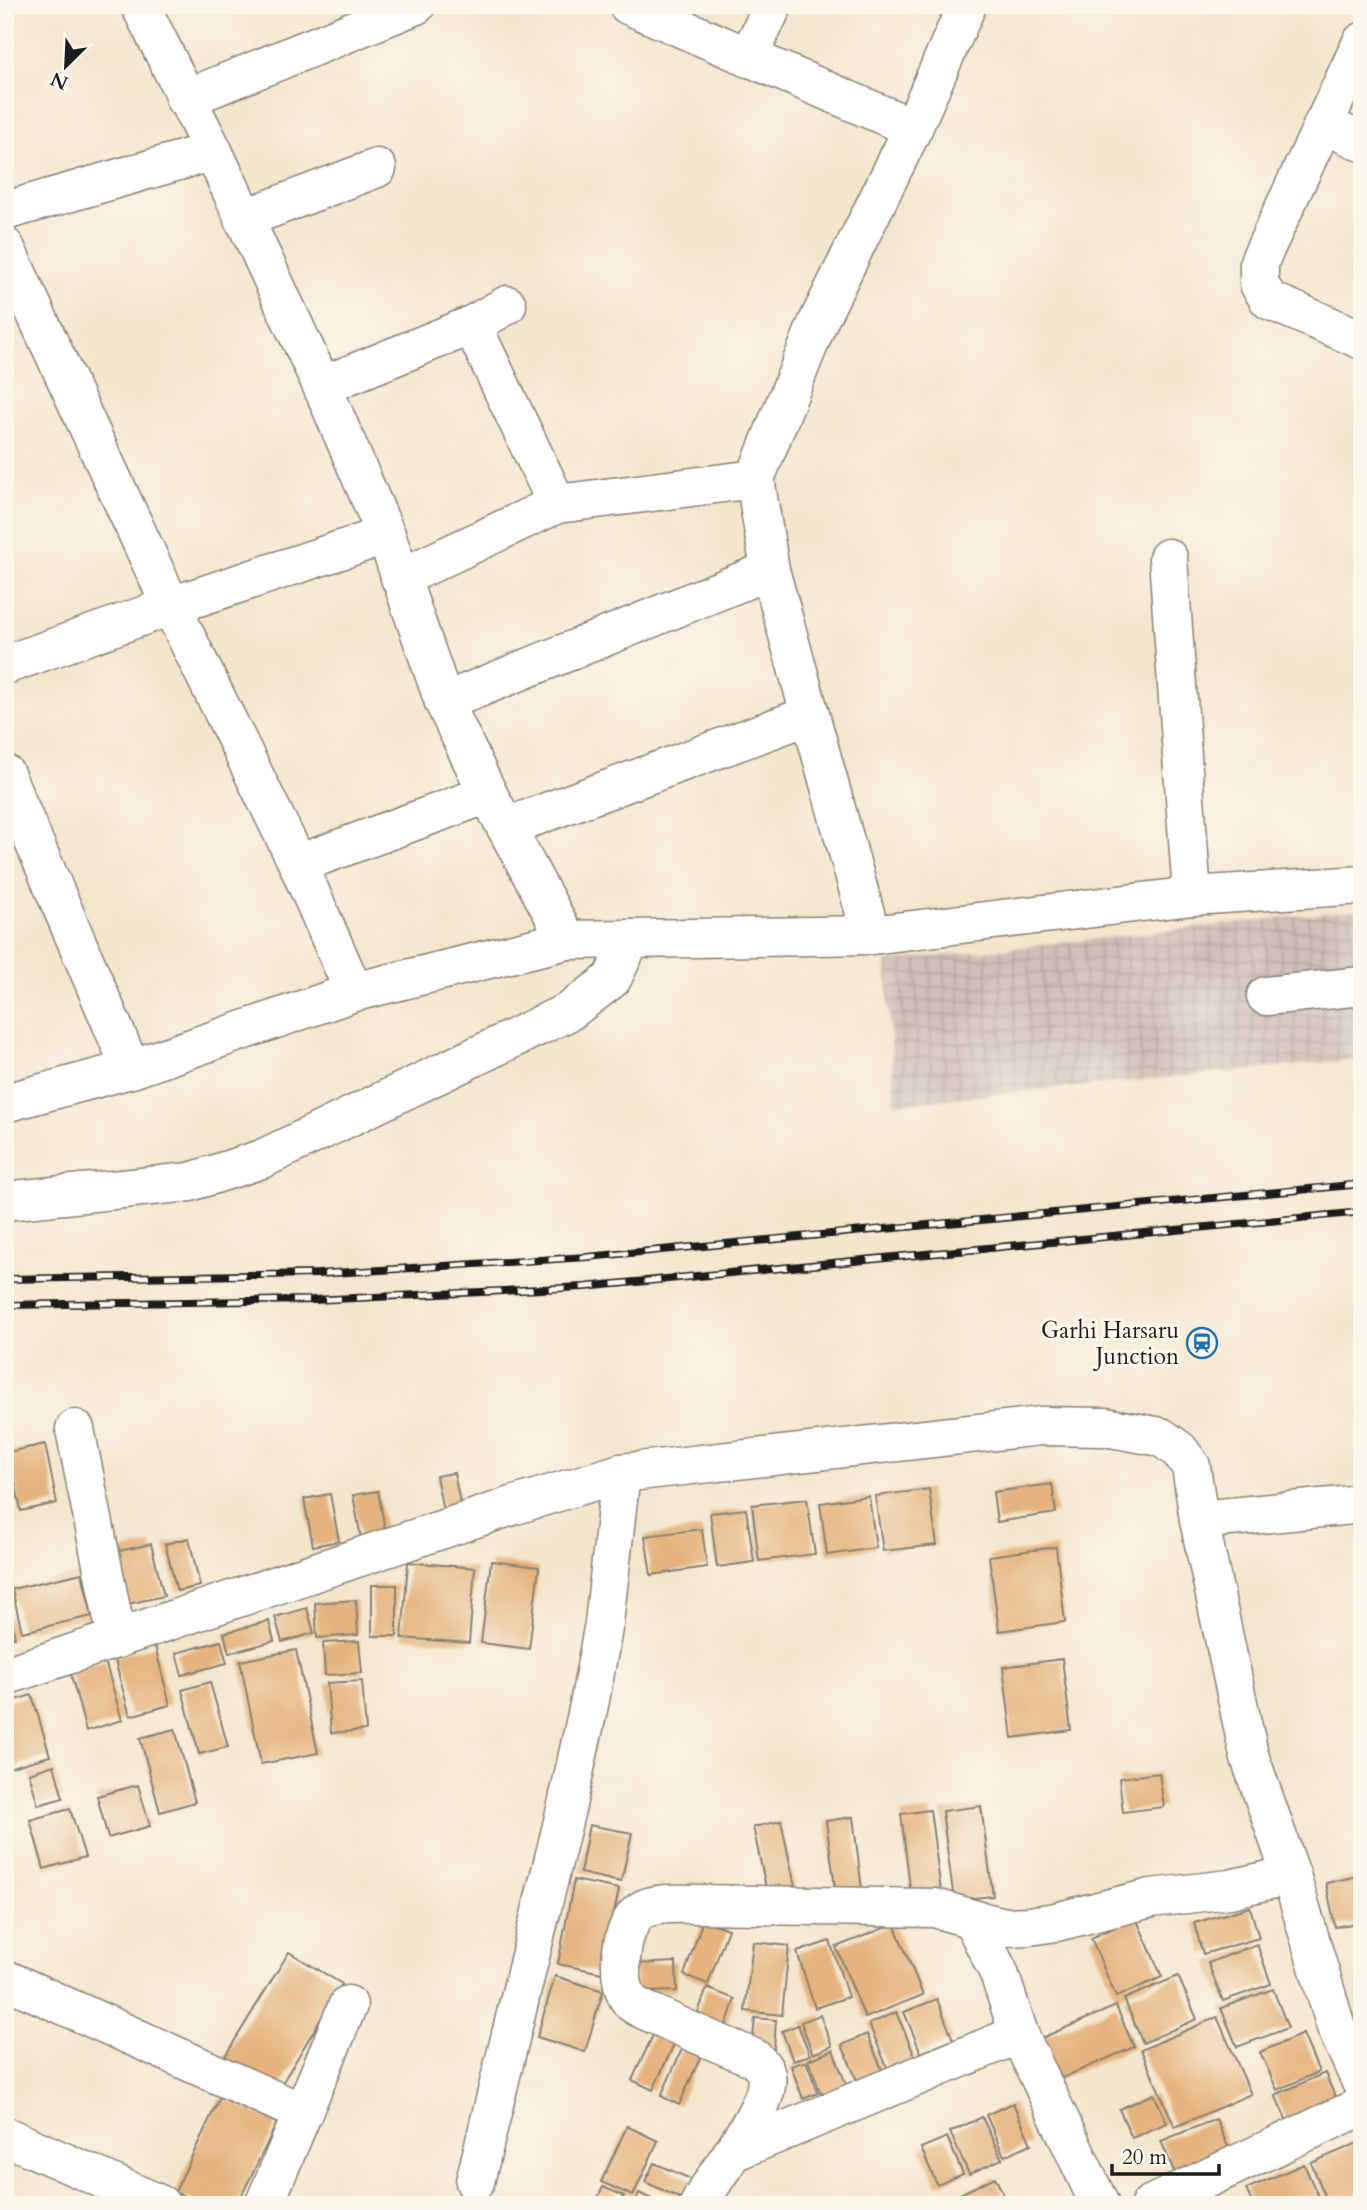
<svg xmlns="http://www.w3.org/2000/svg" width="1367" height="2210" font-family="Cardo,serif">
<defs>
<pattern id="industrial-grid" width="8" height="8" patternUnits="userSpaceOnUse" patternTransform="scale(1.75)"><rect width="8" height="8" fill="#cfc0ba"/><path d="M0 4h8M4 0v8" fill="none" stroke="#b1a49f"/></pattern>
</defs>
<rect width="100%" height="100%" fill="#fbf7ec"/>
<filter id="ink" filterUnits="userSpaceOnUse"><feTurbulence type="fractalNoise" baseFrequency=".0143" numOctaves="2"/><feDisplacementMap in="SourceGraphic" scale="14" xChannelSelector="R" yChannelSelector="G"/><feConvolveMatrix kernelMatrix="1 2 1 2 8 2 1 2 1" color-interpolation-filters="sRGB"/></filter>
<filter id="wash" filterUnits="userSpaceOnUse"><feTurbulence type="fractalNoise" baseFrequency=".00686" numOctaves="4" result="noise"/><feDisplacementMap in="SourceGraphic" scale="28" xChannelSelector="R" yChannelSelector="G"/><feGaussianBlur stdDeviation="1.57" result="paint"/><feColorMatrix in="noise" values="0 0 0 0 0 0 0 0 0 0 0 0 0 0 0 0 0 1.4 0 .05"/><feComposite in="paint" operator="in"/></filter>
<g filter="url(#wash)">
<rect width="100%" height="100%" fill="#f4e6cd"/>
<polygon fill="url(#industrial-grid)" points="1362,909 1362,1059 895,1104 886,962"/>
<g id="blocks">
<g fill="#e5b47e">
<polygon points="45,1444 57,1503 21,1511 9,1452"/>
<polygon points="454,1473 462,1513 444,1516 436,1476"/>
<polygon points="5,1480 14,1515 5,1517"/>
<polygon points="1052,1484 1056,1513 997,1522 993,1492"/>
<polygon points="929,1489 937,1545 883,1551 875,1496"/>
<polygon points="378,1491 387,1540 362,1544 353,1495"/>
<polygon points="330,1494 339,1541 313,1546 304,1499"/>
<polygon points="869,1496 876,1548 827,1555 820,1503"/>
<polygon points="807,1499 815,1554 759,1561 752,1505"/>
<polygon points="746,1509 754,1562 717,1567 710,1513"/>
<polygon points="702,1529 707,1567 651,1575 645,1536"/>
<polygon points="189,1538 200,1586 177,1591 165,1544"/>
<polygon points="151,1544 164,1596 123,1605 110,1553"/>
<polygon points="1056,1547 1065,1622 999,1631 989,1556"/>
<polygon points="491,1561 539,1567 529,1649 481,1643"/>
<polygon points="408,1562 475,1568 469,1643 402,1638"/>
<polygon points="82,1573 92,1616 22,1632 12,1589"/>
<rect x="372" y="1585" width="25" height="51"/>
<polygon points="5,1600 15,1637 5,1639"/>
<polygon points="356,1600 358,1635 317,1638 315,1603"/>
<polygon points="307,1608 314,1633 282,1642 275,1617"/>
<polygon points="269,1621 274,1641 229,1653 224,1633"/>
<polygon points="221,1641 227,1663 182,1675 176,1653"/>
<polygon points="359,1641 362,1673 325,1675 323,1643"/>
<polygon points="155,1646 170,1705 130,1716 114,1657"/>
<polygon points="296,1650 318,1753 261,1764 240,1661"/>
<polygon points="1062,1659 1071,1730 1012,1738 1003,1667"/>
<polygon points="105,1661 122,1720 86,1731 70,1671"/>
<polygon points="362,1681 366,1730 331,1733 327,1683"/>
<polygon points="210,1682 228,1747 199,1754 182,1690"/>
<polygon points="32,1695 50,1756 5,1769 5,1703"/>
<polygon points="175,1729 195,1802 160,1812 140,1738"/>
<polygon points="54,1765 63,1798 38,1805 29,1773"/>
<polygon points="1159,1773 1164,1807 1123,1812 1119,1778"/>
<polygon points="138,1785 150,1826 108,1838 97,1796"/>
<polygon points="981,1806 993,1896 954,1900 942,1811"/>
<polygon points="70,1809 85,1857 44,1869 30,1820"/>
<polygon points="930,1810 942,1899 912,1903 901,1814"/>
<polygon points="853,1817 863,1898 837,1902 826,1821"/>
<polygon points="781,1821 795,1886 767,1892 753,1827"/>
<polygon points="589,1825 632,1833 621,1882 580,1873"/>
<polygon points="1362,1875 1362,1922 1335,1927 1326,1883"/>
<polygon points="574,1880 619,1889 602,1973 558,1964"/>
<polygon points="1250,1907 1259,1938 1203,1954 1194,1923"/>
<polygon points="1136,1918 1162,1977 1116,1997 1091,1938"/>
<polygon points="703,1920 728,1929 708,1984 684,1975"/>
<polygon points="894,1924 923,1995 865,2018 836,1947"/>
<polygon points="830,1941 848,1997 815,2008 797,1952"/>
<polygon points="753,1942 789,1946 782,2015 745,2011"/>
<polygon points="1257,1944 1271,1984 1223,2001 1208,1963"/>
<polygon points="289,1952 342,1984 278,2090 224,2058"/>
<polygon points="676,1962 677,1991 636,1992 634,1964"/>
<polygon points="555,1976 603,1991 585,2052 537,2037"/>
<polygon points="1178,1976 1197,2019 1143,2043 1124,1999"/>
<polygon points="707,1988 735,1999 721,2040 692,2029"/>
<polygon points="1273,1989 1288,2028 1237,2047 1221,2008"/>
<polygon points="937,1999 953,2040 921,2053 904,2012"/>
<polygon points="1116,2006 1134,2047 1055,2081 1037,2040"/>
<polygon points="896,2012 917,2061 889,2072 869,2024"/>
<polygon points="820,2015 832,2046 813,2054 801,2022"/>
<polygon points="1217,2017 1251,2094 1175,2127 1141,2050"/>
<polygon points="755,2018 776,2020 774,2050 752,2047"/>
<polygon points="798,2025 810,2055 793,2061 782,2031"/>
<polygon points="867,2034 886,2079 861,2090 842,2045"/>
<polygon points="1303,2034 1319,2072 1277,2090 1260,2052"/>
<polygon points="653,2035 674,2044 653,2090 632,2080"/>
<polygon points="683,2047 701,2056 679,2105 661,2096"/>
<polygon points="833,2050 847,2087 822,2096 808,2060"/>
<polygon points="806,2061 818,2093 803,2099 791,2066"/>
<polygon points="1325,2073 1340,2108 1291,2130 1275,2095"/>
<polygon points="1154,2094 1167,2123 1132,2138 1119,2109"/>
<polygon points="220,2097 277,2123 237,2205 202,2205 175,2192"/>
<polygon points="1013,2103 1031,2144 1004,2156 986,2115"/>
<polygon points="982,2117 1002,2159 969,2174 950,2132"/>
<polygon points="1216,2119 1232,2156 1177,2178 1161,2141"/>
<polygon points="627,2126 658,2141 633,2196 601,2182"/>
<polygon points="947,2137 963,2174 937,2185 921,2148"/>
<polygon points="1360,2142 1362,2147 1362,2205 1329,2205 1311,2163"/>
<polygon points="654,2163 693,2180 684,2200 645,2182"/>
<polygon points="1304,2164 1322,2205 1253,2205 1246,2189"/>
<polygon points="995,2177 1008,2205 960,2205 956,2196"/>
<polygon points="603,2187 624,2196 620,2205 594,2205"/>
<polygon points="639,2193 664,2205 634,2205"/>
</g>
</g>
</g>
<g filter="url(#ink)">
<use href="#blocks" fill-opacity="0" stroke="#888174" stroke-width="2"/>
<g fill="none" stroke-linecap="round" stroke-linejoin="round">
<g stroke="#888174" stroke-width="41">
<g id="minor">
<polyline points="140,5 213,151 322,386 386,535 444,702 488,794 567,940 631,939"/>
<polyline points="628,5 913,128"/>
<polyline points="1362,42 1259,262 1259,284 1269,300 1362,340"/>
<polyline points="748,58 773,5"/>
<polyline points="185,99 416,5"/>
<polyline points="1323,124 1362,142"/>
<polyline points="5,211 213,151"/>
<polyline points="243,219 377,168"/>
<polyline points="5,247 171,606 298,864 354,992"/>
<polyline points="472,325 557,504"/>
<polyline points="322,386 472,325 507,305"/>
<polyline points="1168,558 1192,896"/>
<polyline points="400,578 557,504 755,479"/>
<polyline points="5,665 171,606 386,535"/>
<polyline points="444,702 770,570"/>
<polyline points="5,774 131,1069"/>
<polyline points="506,827 810,715"/>
<polyline points="298,864 488,794"/>
<polyline points="871,935 770,570 755,479 817,324 913,128 967,5"/>
<polyline points="1266,996 1362,986"/>
<polyline points="5,1103 131,1069 354,992 567,940"/>
<polyline points="5,1201 190,1182 262,1159 570,1011 612,979 631,939 871,935 1192,896 1362,885"/>
<polyline points="75,1429 117,1639"/>
<polyline points="1199,1520 1362,1504"/>
<polyline points="5,1676 512,1506 621,1473 1040,1426 1105,1427 1161,1437 1179,1450 1191,1466 1199,1520 1249,1755 1291,1875 1336,2027 1362,2084"/>
<polyline points="5,1979 303,2113"/>
<polyline points="5,2136 161,2205"/>
<polyline points="733,2152 1019,2034"/>
<polyline points="475,2182 567,1805 590,1700 604,1623 621,1473"/>
<polyline points="264,2205 348,2005"/>
<path d="M699,2205C713,2175 773,2106 766,2075C765,2068 759,2063 754,2058C721,2044 688,2031 656,2015C648,2012 638,2008 632,2003C613,1984 619,1918 646,1908C662,1902 682,1904 699,1904L935,1908L972,1919"/>
<polyline points="1100,2205 1019,2034 999,1973 972,1919 1005,1927 1029,1926 1056,1922 1151,1898 1230,1889 1291,1875"/>
<polyline points="1150,2205 1362,2106"/>
</g>
</g>
<use href="#minor" stroke="#fff" stroke-width="38"/>
<g stroke="#1c1c1c" stroke-width="8">
<g id="rail">
<polyline points="5,1279 318,1274 587,1257 1362,1184"/>
<polyline points="5,1305 313,1300 584,1287 1362,1212"/>
</g>
</g>
<use href="#rail" stroke="#fbf7ec" stroke-width="5" stroke-dasharray="16" stroke-linecap="butt"/>
</g>
</g>
<defs>
<g id="station-ring" transform="scale(1.575)"><circle r="9.5" fill="#fbf7ec" stroke="#1f6fb2" stroke-width="1.5"/><path d="M-3-6H3Q5-6 5-4V2Q5 4 3 4L4.5 6H3L1.5 4h-3L-3 6H-4.5L-3 4Q-5 4-5 2V-4Q-5-6-3-6ZM-3.5-4v3h7v-3ZM-3.5 1v1.5H-2V1ZM2 1v1.5H3.5V1Z" fill="#1f6fb2"/></g>
</defs>
<g fill-rule="evenodd">
<use href="#station-ring" x="1202" y="1343"/>
</g>
<g text-anchor="middle" dominant-baseline="central" stroke-width="6" stroke-linejoin="round" paint-order="stroke">
<g font-size="23" fill="#1c1c1c" stroke="#fbf7ec" text-anchor="end">
<text x="1179" y="1330">Garhi Harsaru<tspan x="1179" dy="26">Junction</tspan></text>
</g>
</g>
<rect width="1367" height="2210" fill="none" stroke="#fbf7ec" stroke-width="28"/>
<g transform="translate(66 66) rotate(204)" stroke="#fbf7ec" stroke-width="5" paint-order="stroke">
<path d="M0-5L12 26L0 18L-12 26Z" fill="#1c1c1c"/>
<text y="-10" font-size="19" font-weight="bold" text-anchor="middle" fill="#1c1c1c">N</text>
</g>
<path d="M1112 2164v10h107v-10" fill="none" stroke="#1c1c1c" stroke-width="3.5"/>
<text x="1122" y="2164" font-size="21" fill="#1c1c1c" stroke="#fbf7ec" stroke-width="5" paint-order="stroke">20 m</text>
</svg>
